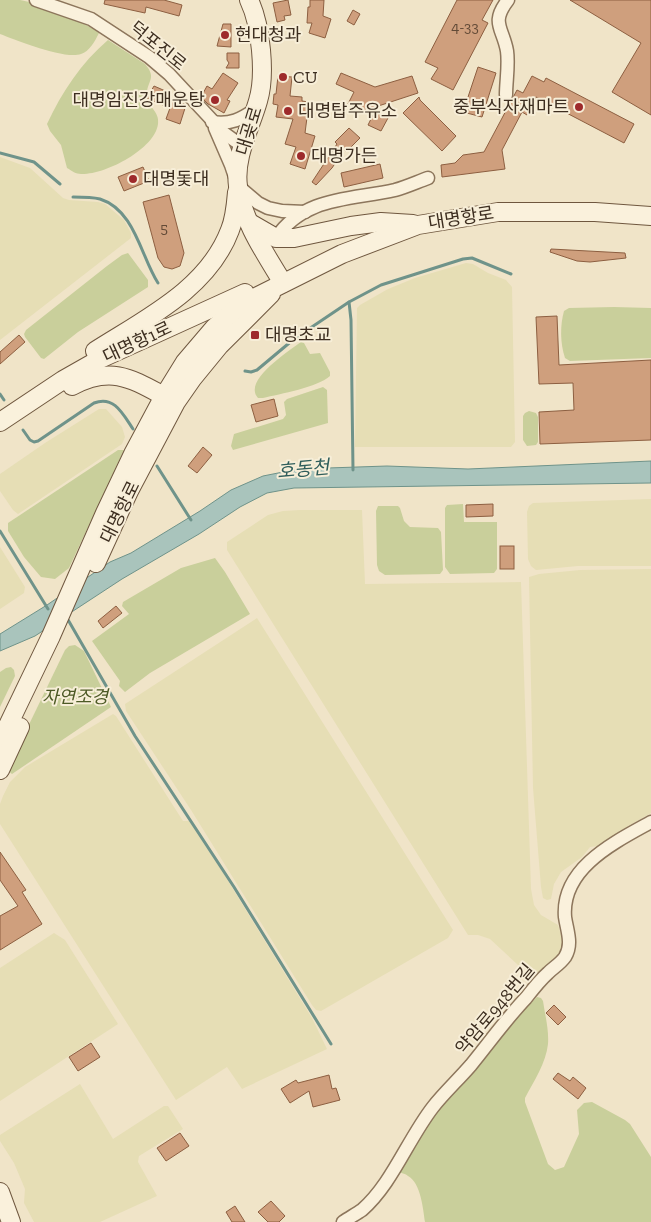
<svg xmlns="http://www.w3.org/2000/svg" width="651" height="1222" font-family="'Zilla Slab','Noto Sans KR',serif">
<rect width="100%" height="100%" fill="#f0e4c8"/>
<g fill="#e6deb5">
<polygon points="0,157 30,168 63,198 69,200 98,202 105,204 124,220 131,233 131,238 0,340"/>
<polygon points="466,263 473,264 488,273 506,280 512,287 515,442 511,447 355,447 357,308 360,305 388,289 415,278"/>
<polygon points="99,409 106,409 122,427 125,437 122,444 18,514 13,510 0,491 0,474 45,443"/>
<polygon points="651,499 651,566 578,566 536,570 531,566 528,559 527,512 529,506 533,503"/>
<polygon points="300,510 362,510 365,584 521,582 531,889 534,905 541,915 558,925 564,945 561,958 540,973 518,965 490,939 478,935 468,935 227,550 227,542 268,515 283,511"/>
<polygon points="0,547 25,587 24,593 0,609"/>
<polygon points="651,569 651,813 628,826 599,846 590,847 582,857 561,872 554,884 551,899 547,900 543,898 541,887 533,788 529,577 539,574 580,570"/>
<polygon points="257,618 453,930 448,938 321,1011 316,1010 312,1005 191,810 126,711 125,704"/>
<polygon points="113,714 116,716 183,821 189,821 222,871 312,1018 327,1049 242,1089 227,1067 176,1100 0,824 0,804 3,796 10,782 25,767"/>
<polygon points="54,933 65,940 118,1024 0,1101 0,968"/>
<polygon points="80,1084 113,1139 164,1106 168,1106 183,1129 139,1156 138,1162 157,1196 100,1222 34,1222 24,1203 25,1189 14,1163 0,1141 0,1135"/>
</g>
<g fill="#c9cf9b">
<path d="M0,0C6,0 13,0 20,0C38,3 86,22 99,33C95,41 89,52 81,54C65,60 16,40 0,34Z"/>
<path d="M108,40L145,64C158,79 146,81 147,96C147,107 160,111 158,124C155,149 105,175 81,174C76,174 72,171 67,168L61,145L50,131L47,124C62,92 81,63 108,40Z"/>
<polygon points="128,253 148,280 148,287 78,332 44,359 41,358 25,337 24,334 26,330 107,266 122,255"/>
<path d="M614,307L651,308V358L570,361L565,358C560,343 560,325 564,311L569,308Z"/>
<path d="M301,342L304,343L310,354L320,353L330,372V376C318,387 280,394 263,398H258C242,381 289,351 301,342Z"/>
<polygon points="323,387 327,390 328,423 233,450 231,446 234,434 283,419 286,415 284,402 287,399"/>
<polygon points="529,411 536,413 538,417 538,442 536,445 527,446 523,440 523,416 525,413"/>
<polygon points="118,450 124,450 69,568 55,579 41,577 24,557 8,531 8,523"/>
<polygon points="463,504 464,522 497,522 497,569 494,573 450,574 445,567 445,508 447,505"/>
<polygon points="378,506 398,506 400,508 404,521 410,527 438,528 441,532 443,570 440,574 385,575 379,571 377,565 376,511"/>
<polygon points="215,558 225,572 250,614 150,673 125,692 119,686 120,681 92,641 129,614 122,606 123,602 181,568"/>
<polygon points="75,645 84,651 111,707 12,774 7,770 65,650 69,646"/>
<polygon points="11,667 14,670 15,676 0,707 0,672 6,668"/>
<path d="M537,997L541,998L543,1001C545,1015 549,1029 548,1044C546,1063 534,1081 525,1098V1102L548,1164L555,1170L564,1167L579,1134L577,1110L584,1103L592,1102L625,1120L630,1124L651,1157V1222H425C423,1209 421,1183 408,1176C405,1173 400,1173 396,1171L428,1119L518,1016Z"/>
</g>
<polygon fill="#a9c4bc" stroke="#6f938a" points="651,461 651,483 294,488 267,493 240,507 199,534 122,579 35,636 0,651 0,634 47,605 110,562 131,553 200,511 231,490 263,476 298,469 387,466 468,469"/>
<g fill="none" stroke-linecap="round" stroke-linejoin="round">
<g stroke="#6f938a" stroke-width="3">
<polyline points="0,153 34,162 60,184"/>
<path d="M73,197C82,197 92,197 100,199C135,210 141,257 158,283"/>
<polyline points="245,371 251,372 257,370 294,339 349,302"/>
<polyline points="0,394 4,400"/>
<path d="M23,430L30,440L34,442L38,441L94,403C114,395 123,414 133,429"/>
<polyline points="157,466 191,520"/>
<polyline points="353,470 351,320 349,302 381,285 463,259 472,258 511,274"/>
<polyline points="0,531 48,609"/>
<polyline points="67,618 135,736 234,887 331,1044"/>
</g>
</g>
<g fill="#cf9f7d" stroke="#8d5f41">
<polygon points="105,0 164,0 182,5 179,16 146,7 145,13 104,4"/>
<polygon points="288,0 291,15 284,16 285,20 277,22 273,3"/>
<polygon points="310,0 324,0 323,16 331,19 325,38 309,33 312,23 307,23 308,7 310,7"/>
<polygon points="457,0 493,0 482,20 488,23 453,90 431,79 438,68 425,62"/>
<polygon points="570,0 651,0 651,115 612,92 641,43"/>
<polygon points="353,10 360,14 354,25 347,21"/>
<polygon points="223,24 231,24 231,47 217,46"/>
<polygon points="227,53 239,53 239,68 226,68 229,63 227,60"/>
<polygon points="478,67 496,73 482,117 463,112"/>
<polygon points="223,73 238,83 227,100 230,101 224,113 208,104 201,97 207,86 212,89"/>
<polygon points="341,73 375,87 412,76 418,93 363,111 348,104 354,92 336,84"/>
<polygon points="278,76 292,77 290,96 302,97 302,101 309,102 305,133 315,136 305,169 290,164 296,147 285,144 293,119 276,117 278,105 273,104 274,94 276,94"/>
<polygon points="532,76 544,82 546,78 634,124 624,143 536,97 527,115 522,112 502,150 505,169 442,177 441,165 455,163 463,155 484,152 517,90 523,93"/>
<polygon points="154,86 170,93 168,98 186,105 180,124 166,119 170,108 147,98"/>
<polygon points="419,97 420,100 456,136 442,151 403,113"/>
<polygon points="375,111 388,118 381,131 368,125"/>
<polygon points="349,128 360,138 346,152 344,150 332,168 316,185 312,182 337,144 335,142"/>
<polygon points="380,164 383,178 344,187 341,173"/>
<polygon points="143,167 149,181 124,191 118,177"/>
<polygon points="169,195 184,253 180,266 172,269 164,267 158,258 143,202"/>
<polygon points="551,249 625,253 626,258 590,262 577,261 550,252"/>
<polygon points="557,316 559,365 651,360 651,440 540,444 539,412 574,410 573,383 539,384 536,317"/>
<polygon points="19,335 25,342 0,364 0,352"/>
<polygon points="274,399 278,416 256,422 251,405"/>
<polygon points="203,447 212,455 197,473 188,466"/>
<polygon points="493,504 493,516 466,517 466,505"/>
<rect x="500" y="546" width="14" height="23"/>
<polygon points="116,606 122,613 103,628 98,621"/>
<polygon points="0,852 26,890 22,892 42,924 0,950 0,916 18,906 0,880"/>
<polygon points="554,1005 566,1017 558,1025 546,1013"/>
<polygon points="91,1043 100,1057 78,1071 69,1057"/>
<polygon points="558,1073 570,1081 573,1077 586,1088 578,1099 553,1079"/>
<polygon points="329,1075 332,1089 336,1088 340,1100 313,1107 309,1091 290,1103 281,1089 296,1080 298,1083"/>
<polygon points="180,1133 189,1146 166,1161 157,1148"/>
<polygon points="271,1201 285,1216 279,1222 268,1222 258,1212"/>
<polygon points="235,1206 245,1222 232,1222 226,1212"/>
</g>
<g fill="none" stroke-linecap="round" stroke-linejoin="round">
<g stroke="#8d765c" stroke-width="15">
<g id="street">
<polyline points="36,0 91,19 149,57 169,74 224,133 242,146"/>
<path d="M506,95C506,81 509,65 507,51C503,28 490,23 508,0"/>
<path d="M212,122C231,125 241,119 256,109"/>
<polyline points="215,128 231,165 238,186 258,203 268,208 282,211 305,212"/>
<path d="M276,238C304,196 352,200 395,190C406,187 417,182 428,178"/>
<path d="M343,1222C349,1218 356,1214 362,1210C392,1184 408,1139 433,1107C444,1093 458,1080 471,1065C489,1043 506,1019 526,998C533,989 540,980 548,973C554,967 560,964 565,957C573,944 567,931 565,917C561,868 615,842 651,822"/>
</g>
</g>
<g stroke="#6f573f" stroke-width="20">
<g id="secondary">
<path d="M249,0C261,25 266,75 258,101C250,129 234,157 238,186C243,222 265,253 283,283"/>
<polyline points="250,223 276,238 294,238 351,226 381,222 413,224"/>
<path d="M95,351C145,319 208,289 230,230C235,218 236,204 237,192"/>
<path d="M72,386C115,363 136,382 175,402"/>
<polyline points="0,422 63,380 100,359 245,293"/>
<polyline points="96,563 129,491 176,402 192,379 219,346 271,294"/>
<polyline points="0,742 51,636 105,513 133,454 164,396 185,362 214,328 240,305 342,254 418,225 498,212 595,212 651,216"/>
<polyline points="0,770 20,727"/>
<polyline points="0,1192 11,1222"/>
</g>
</g>
<use href="#street" stroke="#faf1dc" stroke-width="12"/>
<use href="#secondary" stroke="#faf1dc" stroke-width="18"/>
</g>
<g fill="#9e2a2b" stroke="#f7eed8" stroke-width="2">
<circle cx="225" cy="35" r="5"/>
<circle cx="283" cy="77" r="5"/>
<circle cx="215" cy="100" r="5"/>
<circle cx="579" cy="107" r="5"/>
<circle cx="288" cy="111" r="5"/>
<circle cx="301" cy="156" r="5"/>
<circle cx="133" cy="179" r="5"/>
<rect x="250" y="330" width="10" height="10" rx="2.5"/>
</g>
<g text-anchor="middle" dominant-baseline="central" stroke-width="4" stroke-linejoin="round" paint-order="stroke">
<g font-size="15" fill="#624a37">
<text x="465" y="27">4-33</text>
<text x="164" y="228">5</text>
</g>
<g font-size="18" fill="#3d2e20" stroke="#f7eed8" text-anchor="start">
<text x="235" y="35">현대청과</text>
<text x="293" y="77">CU</text>
<text x="205" y="100" text-anchor="end">대명임진강매운탕</text>
<text x="569" y="107" text-anchor="end">중부식자재마트</text>
<text x="298" y="111">대명탑주유소</text>
<text x="311" y="156">대명가든</text>
<text x="143" y="179">대명돛대</text>
<text x="265" y="335">대명초교</text>
</g>
<g font-size="18" fill="#3d2e20" stroke="#f7eed8">
<text transform="translate(158 46) rotate(39)">덕포진로</text>
<text transform="translate(249 131) rotate(-73)">대곶로</text>
<text transform="translate(461 218) rotate(-9)">대명항로</text>
<text transform="translate(137 342) rotate(-25)">대명항1로</text>
<text transform="translate(120 512) rotate(-64)">대명항로</text>
<text transform="translate(495 1009) rotate(-50)">약암로948번길</text>
</g>
<g font-size="18" font-style="italic" fill="#4d5a26" stroke="#f7eed8">
<text x="75" y="697">자연조경</text>
</g>
<g font-size="19" font-style="italic" fill="#2f5d5a" stroke="#f7eed8">
<text transform="translate(303 469) rotate(-5)">호동천</text>
</g>
</g>
</svg>
